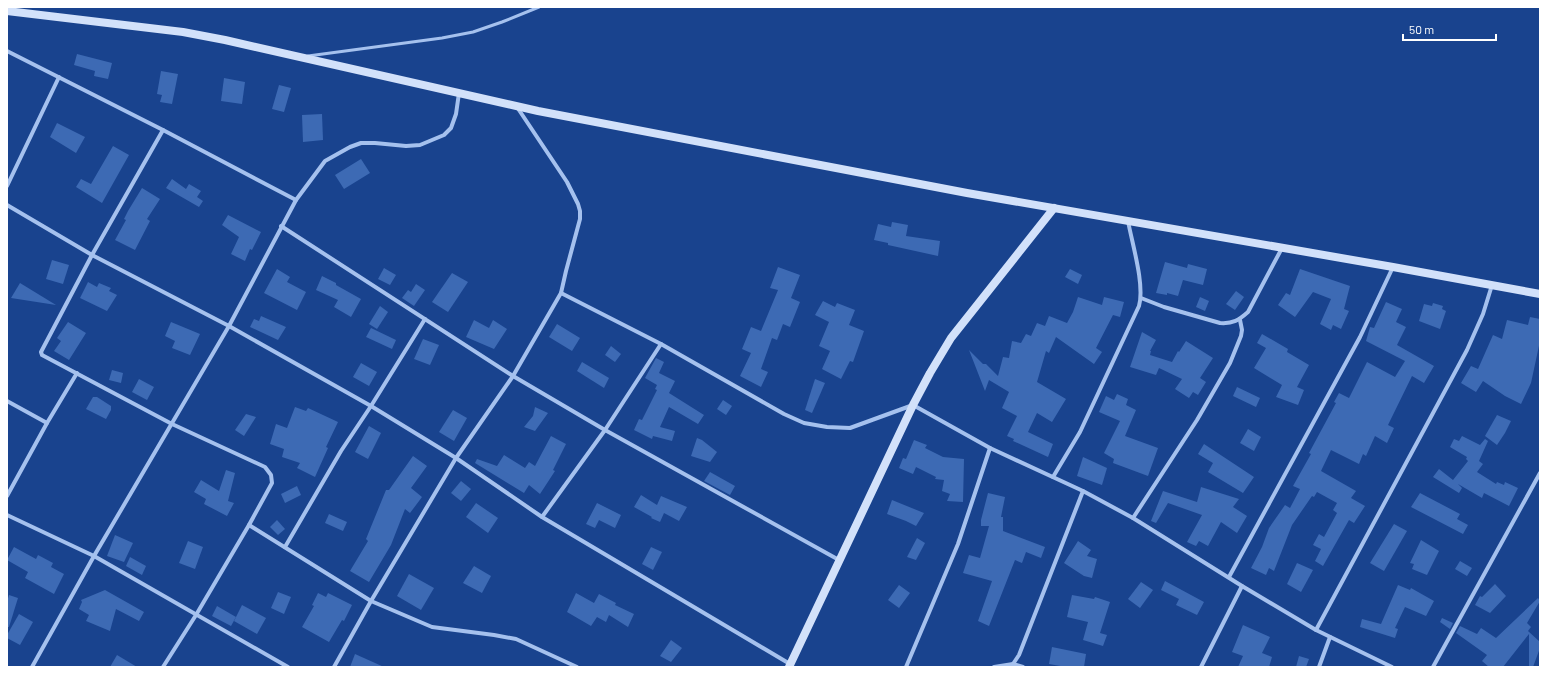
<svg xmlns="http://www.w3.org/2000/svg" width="1547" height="674" font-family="Barlow,sans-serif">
<rect width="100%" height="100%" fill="#19438e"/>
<g fill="#3d6ab4">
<polygon points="77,54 112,63 108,79 94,76 95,71 74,65"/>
<polygon points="161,71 178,74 172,104 160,102 162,95 157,94"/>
<polygon points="224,78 245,82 242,104 221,101"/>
<polygon points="279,85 291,88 284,112 272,109"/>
<polygon points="322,114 323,140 303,142 302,115"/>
<polygon points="57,123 85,137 76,153 50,137"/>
<polygon points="113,146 129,155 102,203 76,187 81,179 91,184"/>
<polygon points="361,159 370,173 344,189 335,175"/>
<polygon points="172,179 186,189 189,184 201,191 197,197 203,201 199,207 166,188"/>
<polygon points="142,188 160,199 147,219 150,221 135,250 115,240 126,220 124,219 128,211"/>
<polygon points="228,215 261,232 252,250 250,249 245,261 231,254 239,237 222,225"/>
<polygon points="892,222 908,225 906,236 940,241 938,256 888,245 888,243 874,240 878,224 891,227"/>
<polygon points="52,260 69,265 63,284 46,279"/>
<polygon points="1165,262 1187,268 1188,264 1207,269 1203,285 1183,280 1178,296 1167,293 1167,295 1156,293"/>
<polygon points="778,267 800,275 791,298 800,302 790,327 783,324 777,340 772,338 761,369 768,372 761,387 740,376 751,353 742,349 751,327 761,331 778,290 770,288"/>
<polygon points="384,268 396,275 390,285 378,279"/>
<polygon points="277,269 290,277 287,282 306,292 297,310 264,293"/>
<polygon points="1070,269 1082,275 1078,284 1065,277"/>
<polygon points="1300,269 1350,286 1344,309 1349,311 1341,329 1333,325 1331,330 1320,324 1331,299 1313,292 1295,317 1278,305 1286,293 1290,295"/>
<polygon points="452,273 468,282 448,312 432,302"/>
<polygon points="322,276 336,283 336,285 361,299 351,317 334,307 338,300 316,290"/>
<polygon points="88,282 97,287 99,283 111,288 109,291 117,295 107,311 80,298"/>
<polygon points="20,283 56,305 11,298"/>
<polygon points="416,284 425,290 414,306 402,298 408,290 411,292"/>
<polygon points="1236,291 1244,297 1235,310 1226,304"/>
<polygon points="1078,297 1102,305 1104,297 1124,302 1120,317 1113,315 1096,348 1102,352 1094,364 1056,337 1049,353 1046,351 1037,382 1066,399 1052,422 1037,413 1028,432 1053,444 1048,457 1013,441 1014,439 1007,436 1017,416 1002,408 1009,392 989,380 985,391 969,350 983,364 986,364 998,376 1003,357 1009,358 1012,341 1021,343 1026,334 1031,336 1037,323 1045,326 1049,316 1067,323 1073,312"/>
<polygon points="1200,297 1209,301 1205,311 1196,307"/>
<polygon points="823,301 835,307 837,303 855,310 849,325 864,331 853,362 850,361 841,379 822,369 830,351 819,346 829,322 815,315"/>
<polygon points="1386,302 1402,309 1396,322 1406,327 1397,345 1434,366 1424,383 1412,376 1388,425 1394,428 1387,443 1375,436 1366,456 1363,454 1359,464 1331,450 1321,471 1356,491 1351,498 1365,506 1354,523 1349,520 1323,566 1315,561 1321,549 1313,545 1319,534 1324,537 1337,513 1333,510 1337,503 1317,492 1314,497 1312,496 1292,525 1274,571 1269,568 1266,575 1251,568 1262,547 1269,528 1285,505 1290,508 1300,489 1293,486 1311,454 1309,453 1336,403 1334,402 1339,393 1349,398 1367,362 1395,377 1405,361 1366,341 1370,327 1374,328"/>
<polygon points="1433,303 1443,306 1442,309 1446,311 1440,329 1419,321 1424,304 1432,306"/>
<polygon points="380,306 388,312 377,329 369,324"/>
<polygon points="261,316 286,327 278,340 250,327 254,319 259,321"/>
<polygon points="1530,317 1540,319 1540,341 1531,383 1521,404 1505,396 1483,381 1476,392 1461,383 1471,366 1478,369 1493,335 1502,339 1507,320 1528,325"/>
<polygon points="474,320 489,328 493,320 507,329 494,349 466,337"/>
<polygon points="68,322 86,333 69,360 54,351 61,341 57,338"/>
<polygon points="171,322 200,334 190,355 172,348 175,341 165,336"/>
<polygon points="557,324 580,338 572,351 549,337"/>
<polygon points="371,328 396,340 392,349 366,337"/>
<polygon points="1142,332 1156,340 1150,351 1151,351 1150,355 1172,362 1178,351 1179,352 1186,341 1213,358 1200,378 1206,382 1198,395 1193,392 1189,398 1175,389 1182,379 1159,368 1156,375 1130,367"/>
<polygon points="1262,334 1288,349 1287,352 1309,365 1297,387 1304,390 1298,405 1276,397 1282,385 1254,368 1266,348 1257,343"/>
<polygon points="423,339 439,345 430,365 414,359"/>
<polygon points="611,346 621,354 615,362 605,355"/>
<polygon points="656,358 664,362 659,373 675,381 669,393 704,415 698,424 669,407 660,427 675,431 672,441 653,436 652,439 634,430 639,419 642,420 657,390 655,389 657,385 645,378"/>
<polygon points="582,362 609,378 604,388 577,371"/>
<polygon points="361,363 377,372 369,386 353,377"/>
<polygon points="112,370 123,373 121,383 109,380"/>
<polygon points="139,379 154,387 147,400 132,392"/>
<polygon points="815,379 825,383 812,413 805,410"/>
<polygon points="1237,387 1260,398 1256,407 1233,396"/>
<polygon points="1117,394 1128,399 1126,405 1136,410 1125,436 1158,448 1148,476 1113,463 1114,459 1104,453 1120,421 1099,412 1106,396 1114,400"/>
<polygon points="93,397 97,397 111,406 111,410 106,419 86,409"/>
<polygon points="723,400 732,406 726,415 717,409"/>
<polygon points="295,407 306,411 308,408 338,422 326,447 328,448 315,477 297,468 300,463 282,457 284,449 270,444 276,424 287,428"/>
<polygon points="535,407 548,413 535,431 524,427 533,416"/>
<polygon points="453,410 467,418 454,441 439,432"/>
<polygon points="246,414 256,417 244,436 235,430"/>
<polygon points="1497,415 1511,421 1505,433 1497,445 1485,436"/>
<polygon points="369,426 381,433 368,459 355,452"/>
<polygon points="1248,429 1261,437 1254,451 1240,443"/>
<polygon points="551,436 566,444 553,470 555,471 540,494 529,485 524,493 475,463 477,459 497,466 504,455 525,468 529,462 535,466"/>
<polygon points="1462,436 1480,445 1485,439 1488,441 1479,461 1483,464 1477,472 1496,484 1497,482 1504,485 1505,482 1518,488 1509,506 1484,493 1482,498 1458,484 1462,488 1459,493 1433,477 1439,469 1453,480 1468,461 1466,459 1467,457 1450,447 1454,439 1459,441"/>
<polygon points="697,438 702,440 717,452 710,462 691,456"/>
<polygon points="914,440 927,445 925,448 943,457 964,459 963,502 947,501 950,494 942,491 944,480 935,479 936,477 916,467 913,474 899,468 903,458 906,459"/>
<polygon points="1204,444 1254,477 1243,493 1208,472 1213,463 1198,454"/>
<polygon points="413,456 427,466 411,488 422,497 410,513 405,509 391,545 369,582 350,571 368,541 366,539 386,490 389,490"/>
<polygon points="1083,457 1107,468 1102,485 1077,476"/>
<polygon points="226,470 235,473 228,501 234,503 227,516 204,504 206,499 194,492 201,480 219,491"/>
<polygon points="710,472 735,486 730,495 704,481"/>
<polygon points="461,481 471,489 461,501 451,493"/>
<polygon points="297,486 301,495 285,503 281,494"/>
<polygon points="1201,487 1239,499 1233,507 1247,516 1237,533 1221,522 1208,546 1199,541 1196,546 1187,542 1202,515 1168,503 1156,523 1151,521 1163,491 1197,502"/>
<polygon points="988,493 1005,497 1001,517 1003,517 1003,531 1045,547 1041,558 1026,552 1022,563 1015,560 989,626 978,621 992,581 963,573 969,555 980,558 989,526 981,526 981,520"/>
<polygon points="1420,493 1460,514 1457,519 1468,525 1463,534 1411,507"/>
<polygon points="641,495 657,505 661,496 687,507 679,521 664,513 660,522 651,518 652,517 634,507"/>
<polygon points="892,500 924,513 916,526 906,521 887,514"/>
<polygon points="476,503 498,518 488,533 466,517"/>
<polygon points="597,503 621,515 615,528 599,520 595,528 586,524"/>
<polygon points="329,514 347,522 343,531 325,523"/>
<polygon points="277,520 285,529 278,535 270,527"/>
<polygon points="1394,524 1407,531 1384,571 1370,563"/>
<polygon points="115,535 133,543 124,562 107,556"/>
<polygon points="917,538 925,543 916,560 907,557"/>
<polygon points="1421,540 1439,551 1427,575 1412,569 1414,564 1410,563"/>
<polygon points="188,541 203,547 195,569 179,563"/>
<polygon points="1078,541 1091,550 1087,556 1097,559 1092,578 1084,576 1064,563"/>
<polygon points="14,547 36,559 38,555 53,563 51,567 64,574 54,594 25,578 28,572 7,560"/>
<polygon points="651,547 662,552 653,570 642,564"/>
<polygon points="130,557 146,566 142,575 126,566"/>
<polygon points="1460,561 1472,568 1467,576 1455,569"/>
<polygon points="1297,563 1313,570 1301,592 1287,584"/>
<polygon points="474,566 491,576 482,593 463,583"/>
<polygon points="409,574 434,588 421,610 397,596"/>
<polygon points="1165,581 1204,602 1197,615 1176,605 1179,599 1161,590"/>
<polygon points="1141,582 1153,590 1140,608 1128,599"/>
<polygon points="1495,584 1506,596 1490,613 1475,605 1480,596 1482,597"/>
<polygon points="899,585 910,593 899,608 888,600"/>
<polygon points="1398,585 1410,590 1411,588 1434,601 1426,616 1405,607 1395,628 1398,629 1395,638 1360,627 1362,619 1381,624"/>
<polygon points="105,590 144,612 139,621 116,609 110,631 86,621 89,615 79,609 82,602 81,600"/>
<polygon points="278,592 291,597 284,614 271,608"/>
<polygon points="318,593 326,597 328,593 352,605 344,621 342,620 329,642 302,627 314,606 312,605"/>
<polygon points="576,593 594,603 599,594 616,603 615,605 634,614 628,627 609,615 606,622 597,617 591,626 567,612"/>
<polygon points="9,595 18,598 9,627 7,627 7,602"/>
<polygon points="1072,595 1094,599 1095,597 1110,602 1100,633 1107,635 1103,646 1083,640 1088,622 1067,617"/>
<polygon points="1538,598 1540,601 1527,623 1531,627 1528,631 1540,642 1540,648 1533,667 1529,667 1529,634 1503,667 1489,667 1482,661 1487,655 1456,633 1460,626 1477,634 1481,628 1496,638"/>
<polygon points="242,605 266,618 257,634 234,621"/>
<polygon points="217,606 236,617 231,626 212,616"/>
<polygon points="19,614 33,622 20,645 7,638 7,635"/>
<polygon points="1442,618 1453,623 1450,629 1440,622"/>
<polygon points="1243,625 1270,637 1262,653 1272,657 1269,667 1238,667 1243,656 1232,652"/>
<polygon points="671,640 682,648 671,662 660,656"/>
<polygon points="1052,647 1086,654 1084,667 1066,667 1049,664"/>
<polygon points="355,654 384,667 350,667"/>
<polygon points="117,655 137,667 110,667"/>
<polygon points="1299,656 1309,659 1306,667 1296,667"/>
</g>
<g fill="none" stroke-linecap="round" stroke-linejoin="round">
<polyline stroke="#a5c1ee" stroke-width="3" points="308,56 442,38 473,32 502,22 539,7"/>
<g stroke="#a5c1ee" stroke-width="4">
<polyline points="7,51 163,130 296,200"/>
<polyline points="517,107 567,182 578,204 580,211 580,219 566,271 561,293"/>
<polyline points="7,186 59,77"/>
<polyline points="7,205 92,255 229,326 371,406 456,458 542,517 790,664"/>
<polyline points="281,226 513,376 605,430 839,560"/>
<path d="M1141,298L1164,307L1220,323C1233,324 1239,320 1248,312L1282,248"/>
<polyline points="7,401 47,423"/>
<path d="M1053,477L1080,432L1139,306C1145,285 1132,243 1128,221"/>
<polyline points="7,496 47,423 77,373"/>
<polyline points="7,515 94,556 288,667"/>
<polyline points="542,517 605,430 661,344"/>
<polyline points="1133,518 1197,420 1230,363 1241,336 1242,330 1240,320"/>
<polyline points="249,525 371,601 432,627 494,635 516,639 577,667"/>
<polyline points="285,547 341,451 371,406 425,319"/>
<polyline points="1229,577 1360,337 1393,267"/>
<polyline points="1316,630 1467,350 1483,314 1492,285"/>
<polyline points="1013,664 1019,655 1083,491"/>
<polyline points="32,667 94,556 229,326 296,200 325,161 350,147 361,143 375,143 406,146 420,145 444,135 451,128 456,114 459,93"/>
<polyline points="163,667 196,615 249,525 272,483 271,475 265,467 172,424 42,355 41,352 92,255 163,130"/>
<polyline points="334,667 371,601 456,458 513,376 561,293 661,344 784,414 804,423 827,427 850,428 913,405 990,448 1083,491 1133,518 1242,586 1316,630 1392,667"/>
<polyline points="906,667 958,544 990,448"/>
<polyline points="994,667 1013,664 1023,667"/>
<polyline points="1201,667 1242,586"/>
<polyline points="1319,667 1330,637"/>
<polyline points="1433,667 1540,473"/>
</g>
<g stroke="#d2e1fa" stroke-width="8">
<polyline points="7,11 183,32 225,40 538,111 967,193 1393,267 1540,294"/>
<polyline points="789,667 913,405 930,373 951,338 1054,208"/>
</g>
</g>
<rect width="1547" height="674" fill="none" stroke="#ffffff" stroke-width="16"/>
<path d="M1403 34v6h93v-6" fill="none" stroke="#ffffff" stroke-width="2"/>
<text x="1409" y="34" font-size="12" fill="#ffffff" stroke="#19438e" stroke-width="3" paint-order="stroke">50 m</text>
</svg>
